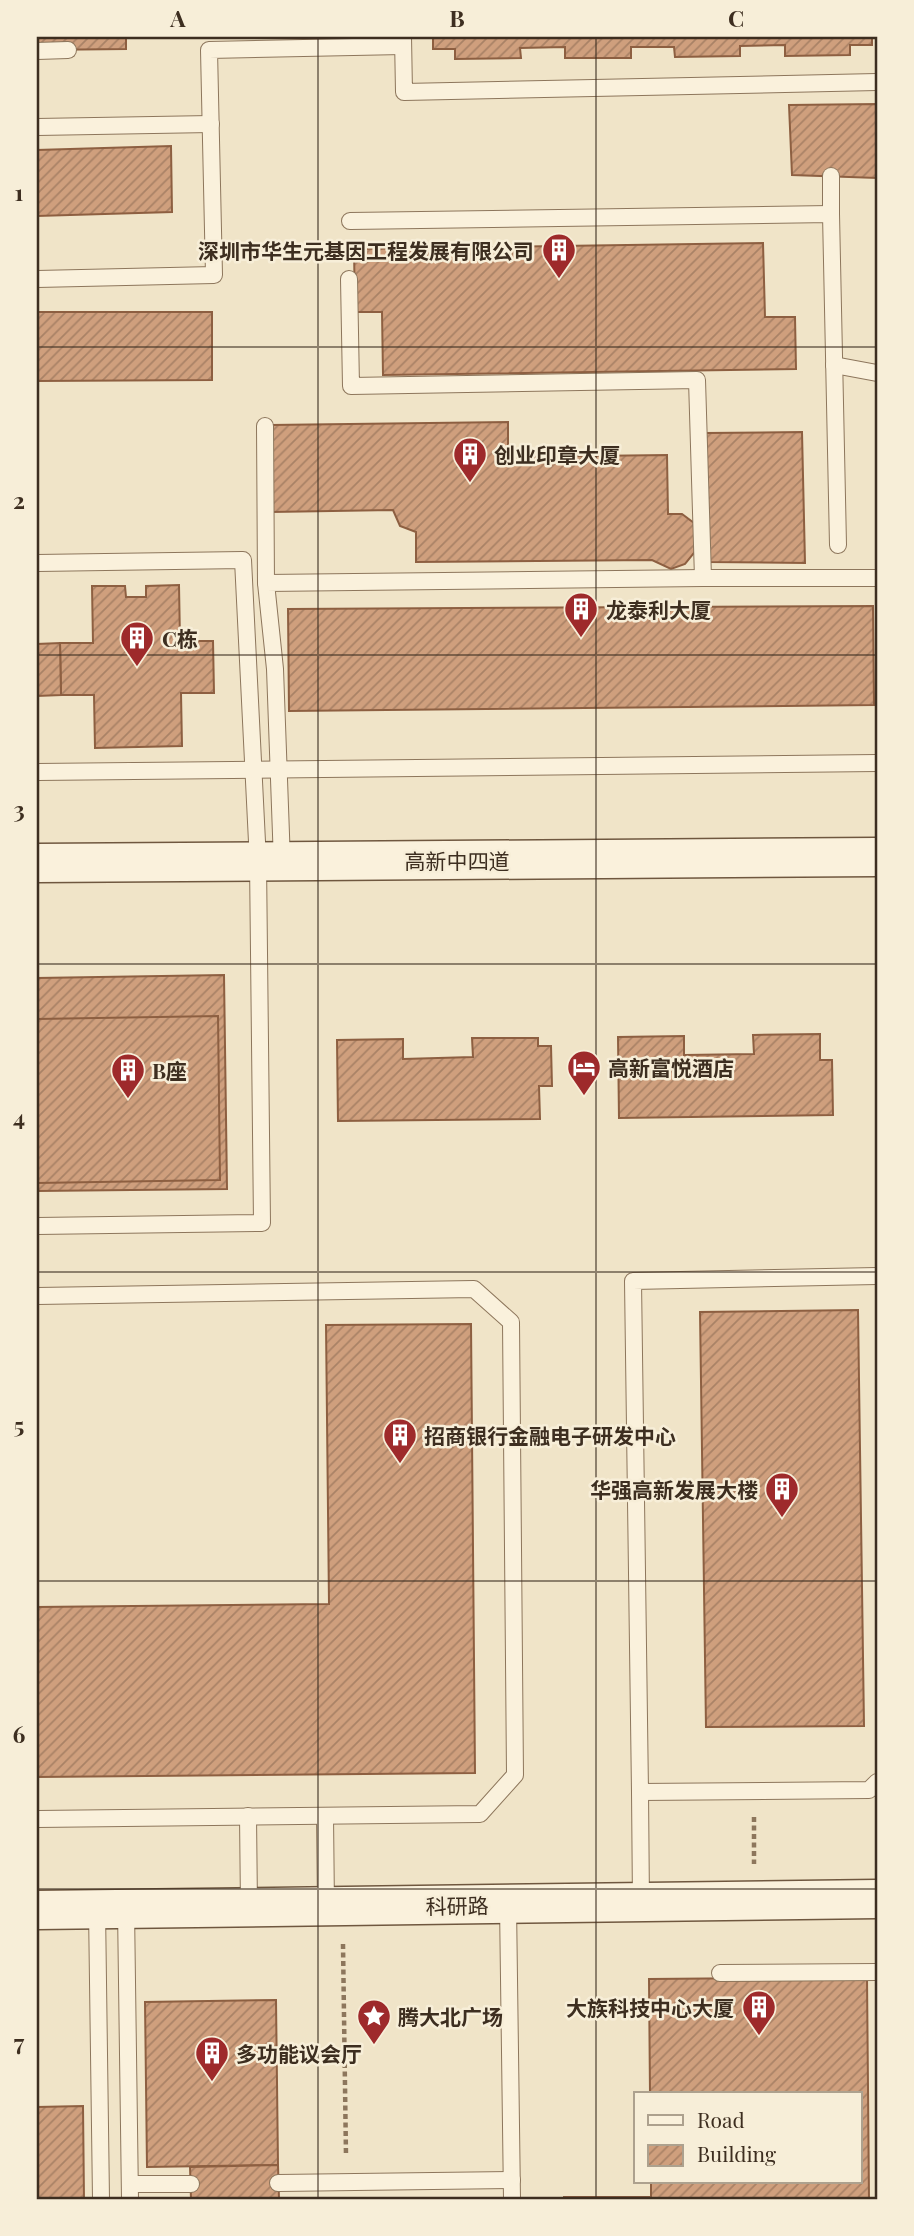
<svg xmlns="http://www.w3.org/2000/svg" width="914" height="2236" font-family="'Playfair Display','Noto Sans SC',serif">
<defs>
<pattern id="building-hatch" width="6" height="6" patternUnits="userSpaceOnUse" patternTransform="scale(1.75)"><rect width="6" height="6" fill="#cf9f7d"/><path d="M-1 1l2-2M0 6l6-6M5 7l2-2" fill="none" stroke="#a98266"/></pattern>
</defs>
<rect width="100%" height="100%" fill="#f0e4c8"/>
<g fill="url(#building-hatch)" stroke="#8d5f41" stroke-width="2">
<polygon points="37,37 126,37 126,49 37,50"/>
<polygon points="433,37 872,37 872,45 850,45 850,55 785,56 785,45 740,46 740,56 675,57 674,47 631,47 631,58 565,58 565,47 520,48 521,58 455,59 455,49 433,49"/>
<polygon points="877,104 877,178 792,175 789,105"/>
<polygon points="171,146 172,212 37,216 37,150"/>
<polygon points="763,243 765,317 795,317 796,369 383,375 382,312 355,312 354,249"/>
<polygon points="37,312 212,312 212,380 37,381"/>
<polygon points="508,422 508,457 667,455 668,514 682,514 698,526 698,548 685,564 671,569 652,560 416,562 416,532 400,526 393,510 272,512 271,425"/>
<polygon points="802,432 805,563 709,562 706,433"/>
<polygon points="179,585 180,641 213,641 214,693 181,693 182,746 95,748 94,695 61,695 60,643 93,643 92,586 125,586 126,597 146,597 146,586"/>
<polygon points="873,606 874,705 289,711 288,609"/>
<polygon points="60,643 61,695 37,696 37,644"/>
<polygon points="224,975 227,1189 37,1191 37,978"/>
<polygon points="218,1016 220,1180 37,1183 37,1019"/>
<polygon points="820,1034 820,1060 832,1060 833,1115 619,1118 618,1037 684,1036 684,1055 754,1054 753,1035"/>
<polygon points="472,1038 538,1038 538,1046 551,1046 552,1086 539,1086 540,1119 338,1121 337,1040 403,1039 403,1059 473,1057"/>
<polygon points="858,1310 864,1726 706,1727 700,1312"/>
<polygon points="471,1324 475,1773 37,1777 37,1607 329,1604 326,1325"/>
<polygon points="867,1977 869,2199 564,2199 564,2197 651,2197 651,2182 860,2182 860,2094 650,2094 649,1979"/>
<polygon points="276,2000 278,2165 147,2167 145,2002"/>
<polygon points="83,2106 84,2199 37,2199 37,2107"/>
<polygon points="278,2165 279,2199 191,2199 190,2167"/>
</g>
<g fill="none" stroke-linecap="round" stroke-linejoin="round">
<g stroke="#8d765c" stroke-width="18">
<g id="lane">
<polyline points="403,37 404,92 877,82"/>
<polyline points="37,51 68,50"/>
<polyline points="37,127 211,124"/>
<polyline points="831,176 831,214"/>
<polyline points="350,221 831,214 838,545"/>
<polyline points="37,279 214,275 209,50 403,46"/>
<polyline points="349,279 351,386 697,380 703,578"/>
<polyline points="834,365 877,373"/>
<polyline points="265,426 266,583"/>
<polyline points="37,563 243,560 258,862 262,1223 37,1226"/>
<polyline points="37,772 877,763"/>
<polyline points="282,862 275,669 266,583 703,578 877,578"/>
<polyline points="877,1276 633,1281 640,1792 869,1790 877,1782"/>
<polyline points="37,1296 474,1289 511,1322 515,1775 480,1814 37,1819"/>
<polyline points="640,1792 641,1904"/>
<polyline points="248,1816 249,1907"/>
<polyline points="325,1816 326,1907"/>
<polyline points="508,1905 512,2199"/>
<polyline points="97,1909 101,2199"/>
<polyline points="126,1909 130,2199"/>
<polyline points="720,1973 877,1972"/>
<polyline points="278,2183 512,2180"/>
<polyline points="130,2184 191,2184"/>
</g>
</g>
<g stroke="#6f573f" stroke-width="41">
<g id="secondary">
<polyline points="37,863 877,857"/>
<polyline points="37,1910 877,1899"/>
</g>
</g>
<g stroke="#8d765c" stroke-width="4.5" stroke-dasharray="5 3.5" stroke-linecap="butt">
<polyline points="754,1817 754,1864"/>
<polyline points="343,1944 346,2156"/>
</g>
<use href="#lane" stroke="#faf1dc" stroke-width="16"/>
<use href="#secondary" stroke="#faf1dc" stroke-width="38"/>
</g>
<path fill="none" stroke="#3d2e20" stroke-width="2" stroke-opacity="0.55" d="M318,37V2199M596,37V2199M37,347H877M37,655H877M37,964H877M37,1272H877M37,1581H877M37,1889H877"/>
<defs>
<g id="building-pin" transform="scale(1.75)"><path d="M0 17L-7.5 6A9.5 9.5 0 1 1 7.5 6Z" fill="#9e2a2b" stroke="#f7eed8"/><path d="M-4-6H4V6H1V3H-1V6H-4ZM-2.5-4.3h1.7v1.8h-1.7ZM.8-4.3h1.7v1.8H.8ZM-2.5-1h1.7V.8h-1.7ZM.8-1h1.7V.8H.8Z" fill="#fff"/></g>
<g id="hotel-pin" transform="scale(1.75)"><path d="M0 17L-7.5 6A9.5 9.5 0 1 1 7.5 6Z" fill="#9e2a2b" stroke="#f7eed8"/><path d="M-6-4.5h1.5V1H6V5H4.5V3h-9V5H-6ZM-4 0a1.8 1.8 0 1 1 3.6 0ZM.5 0V-2.5h3Q6-2.5 6 0Z" fill="#fff"/></g>
<g id="sight-pin" transform="scale(1.75)"><path d="M0 17L-7.5 6A9.5 9.5 0 1 1 7.5 6Z" fill="#9e2a2b" stroke="#f7eed8"/><path d="M0-6L1.8-2.2L6-1.7L2.9 1.2L3.7 5.4L0 3.3L-3.7 5.4L-2.9 1.2L-6-1.7L-1.8-2.2Z" fill="#fff"/></g>
</defs>
<g fill-rule="evenodd">
<use href="#building-pin" x="559" y="250"/>
<use href="#building-pin" x="470" y="454"/>
<use href="#building-pin" x="581" y="609"/>
<use href="#building-pin" x="137" y="638"/>
<use href="#hotel-pin" x="584" y="1067"/>
<use href="#building-pin" x="128" y="1070"/>
<use href="#building-pin" x="400" y="1435"/>
<use href="#building-pin" x="782" y="1489"/>
<use href="#building-pin" x="759" y="2007"/>
<use href="#sight-pin" x="374" y="2016"/>
<use href="#building-pin" x="212" y="2053"/>
</g>
<g text-anchor="middle" dominant-baseline="central" stroke-width="5" stroke-linejoin="round" paint-order="stroke">
<g font-size="21" font-weight="bold" fill="#3d2e20" stroke="#f7eed8" text-anchor="start">
<text x="534" y="250" text-anchor="end">深圳市华生元基因工程发展有限公司</text>
<text x="494" y="454">创业印章大厦</text>
<text x="606" y="609">龙泰利大厦</text>
<text x="162" y="638">C栋</text>
<text x="608" y="1067">高新富悦酒店</text>
<text x="152" y="1070">B座</text>
<text x="424" y="1435">招商银行金融电子研发中心</text>
<text x="758" y="1489" text-anchor="end">华强高新发展大楼</text>
<text x="734" y="2007" text-anchor="end">大族科技中心大厦</text>
<text x="398" y="2016">腾大北广场</text>
<text x="236" y="2053">多功能议会厅</text>
</g>
<g font-size="21" fill="#3d2e20" stroke="#f7eed8">
<text x="457" y="860">高新中四道</text>
<text transform="translate(457 1905) rotate(-1)">科研路</text>
</g>
</g>
<rect width="914" height="2236" fill="none" stroke="#f7eed8" stroke-width="77"/>
<rect x="634" y="2092" width="228" height="91" fill="#f7eed8" stroke="#ada18e" stroke-width="2"/>
<rect x="648" y="2115" width="35" height="10" fill="#faf1dc" stroke="#ada18e" stroke-width="2"/>
<text x="697" y="2128" font-size="21" fill="#3d2e20">Road</text>
<rect x="648" y="2145" width="35" height="21" fill="url(#building-hatch)" stroke="#ada18e" stroke-width="2"/>
<text x="697" y="2162" font-size="21" fill="#3d2e20">Building</text>
<rect x="38" y="38" width="838" height="2160" fill="none" stroke="#3d2e20" stroke-width="2.5"/>
<g font-size="23" text-anchor="middle" font-weight="bold" fill="#3d2e20">
<text x="178" y="27">A</text>
<text x="457" y="27">B</text>
<text x="736" y="27">C</text>
<text x="19" y="201">1</text>
<text x="19" y="509">2</text>
<text x="19" y="818">3</text>
<text x="19" y="1126">4</text>
<text x="19" y="1434">5</text>
<text x="19" y="1743">6</text>
<text x="19" y="2051">7</text>
</g>
</svg>
